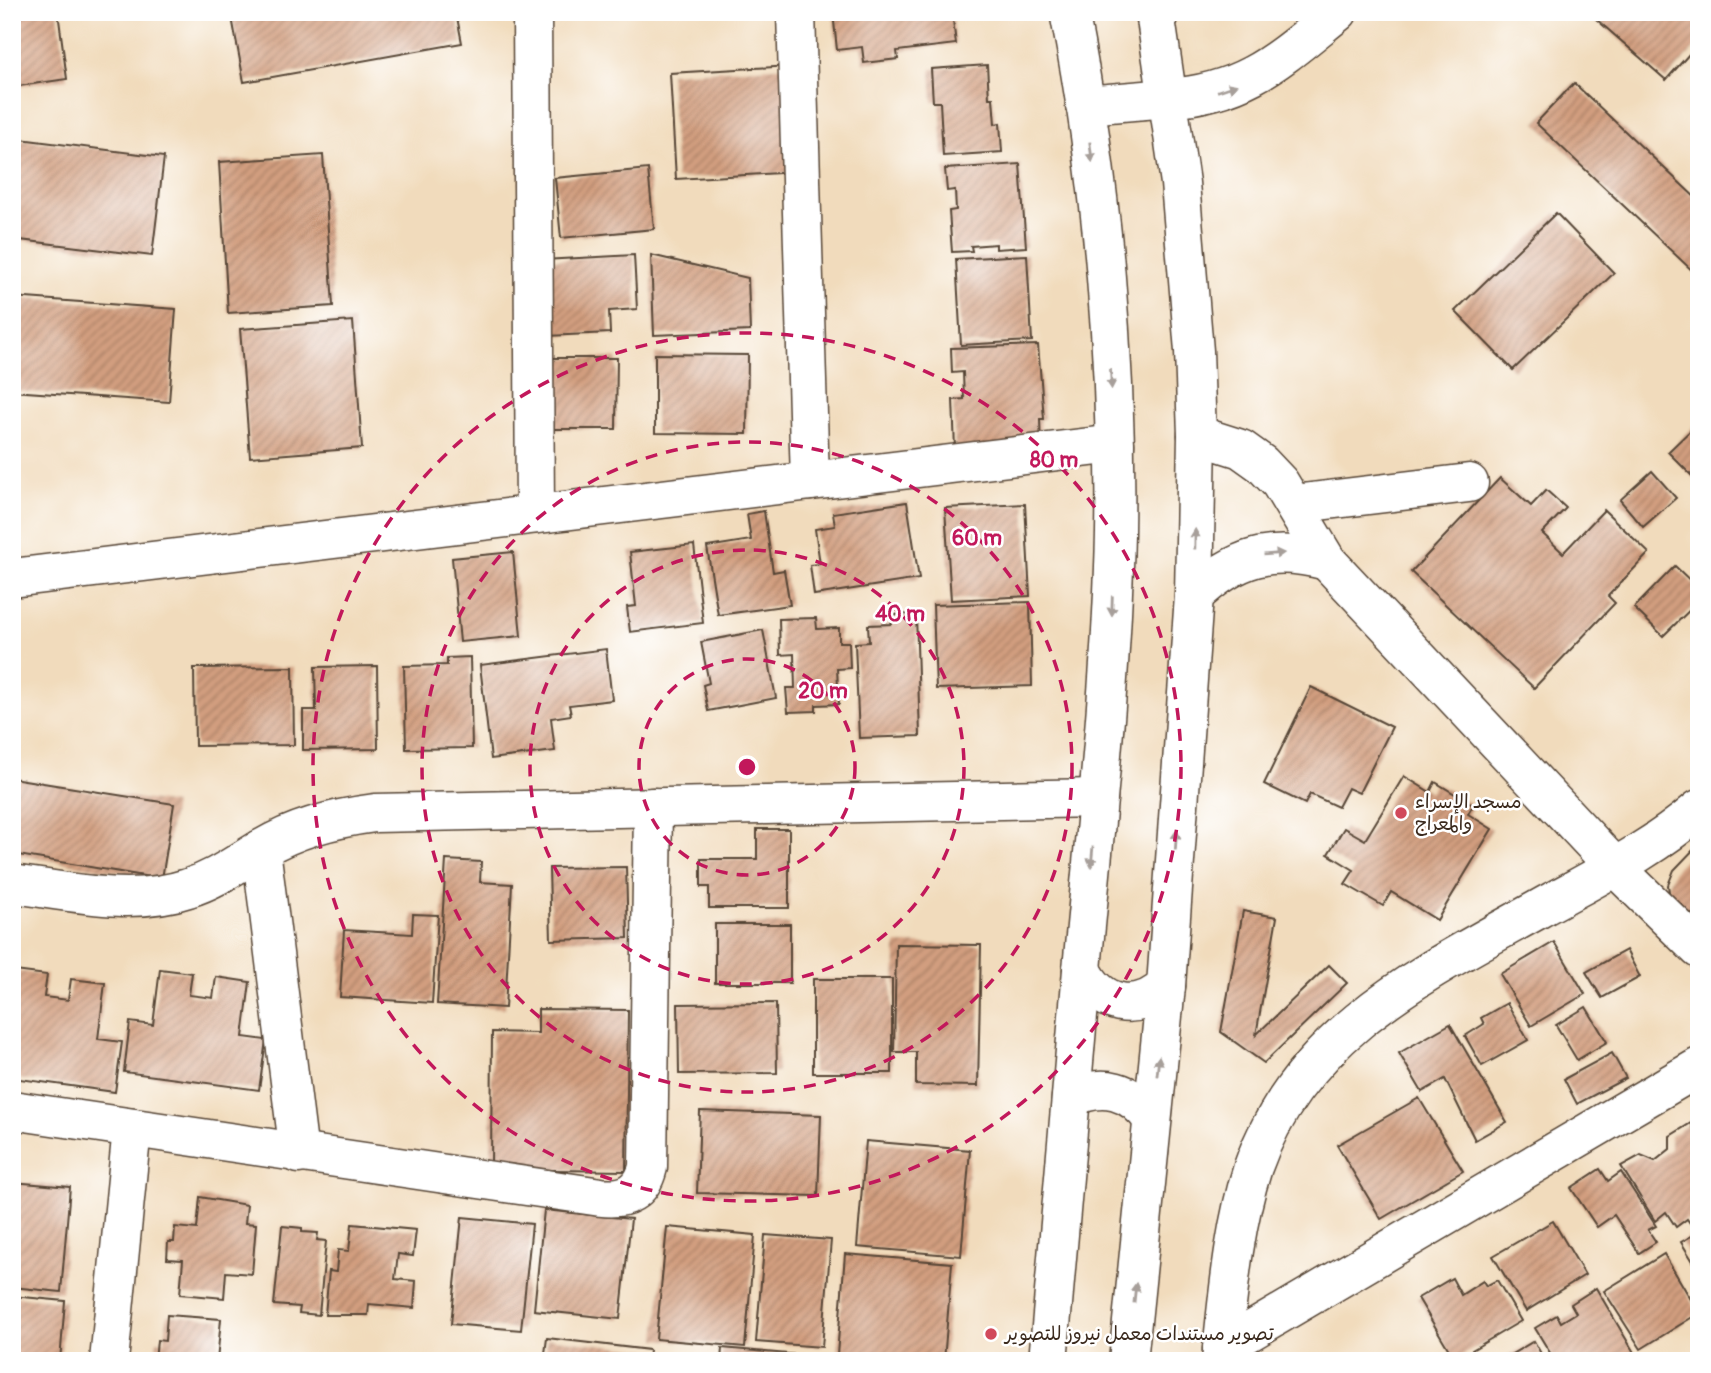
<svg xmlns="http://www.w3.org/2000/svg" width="1711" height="1373" font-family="Pangolin,'Playpen Sans Arabic',sans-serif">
<defs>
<pattern id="building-hatch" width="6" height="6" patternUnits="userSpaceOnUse" patternTransform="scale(1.75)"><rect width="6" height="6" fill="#d29e7f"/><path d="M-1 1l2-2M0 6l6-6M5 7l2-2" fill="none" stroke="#ac8167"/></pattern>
</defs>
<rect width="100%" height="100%" fill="#fff"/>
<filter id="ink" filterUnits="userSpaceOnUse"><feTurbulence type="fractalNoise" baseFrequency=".0143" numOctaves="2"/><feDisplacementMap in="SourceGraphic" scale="14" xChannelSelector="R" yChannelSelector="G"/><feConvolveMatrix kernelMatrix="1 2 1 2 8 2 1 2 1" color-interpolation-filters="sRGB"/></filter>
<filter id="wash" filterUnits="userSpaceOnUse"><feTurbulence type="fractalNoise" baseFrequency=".00686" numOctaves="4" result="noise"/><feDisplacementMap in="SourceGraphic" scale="28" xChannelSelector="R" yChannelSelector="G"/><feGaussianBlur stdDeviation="1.57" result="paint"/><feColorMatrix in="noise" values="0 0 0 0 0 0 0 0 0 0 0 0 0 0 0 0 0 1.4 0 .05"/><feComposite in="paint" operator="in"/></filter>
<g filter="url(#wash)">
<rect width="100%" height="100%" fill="#f1dbbc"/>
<g id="blocks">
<g fill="url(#building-hatch)">
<polygon points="12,12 58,12 67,79 12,87"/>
<polygon points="231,12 456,12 462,43 244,82"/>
<polygon points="833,12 952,12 956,44 897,51 898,59 864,63 862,47 837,50"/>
<polygon points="1588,12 1699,12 1699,43 1666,80"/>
<polygon points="987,65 989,98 993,98 995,124 1000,123 1002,152 943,156 940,102 933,102 931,69"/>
<polygon points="791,66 796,172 676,179 670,73"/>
<polygon points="1574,83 1699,201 1699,277 1536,123"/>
<polygon points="12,138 164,157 152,256 12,239"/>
<polygon points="323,155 333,306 228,313 219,162"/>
<polygon points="1020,164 1026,247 996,249 996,244 971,246 972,251 952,252 949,211 956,210 955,190 947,191 945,169"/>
<polygon points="648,169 654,229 561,238 555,178"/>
<polygon points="1556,213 1614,273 1513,370 1455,311"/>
<polygon points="634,255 637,309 609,311 610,333 547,336 543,260"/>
<polygon points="651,255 748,278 750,331 654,335"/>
<polygon points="1027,255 1032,341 961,345 956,259"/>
<polygon points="12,297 176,309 169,402 12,391"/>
<polygon points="353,321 362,448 250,457 240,329"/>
<polygon points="1038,345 1044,419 1040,419 1041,446 955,449 953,400 964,399 963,372 952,373 951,348"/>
<polygon points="655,354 748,355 747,434 655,433"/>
<polygon points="548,358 617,358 616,429 548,429"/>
<polygon points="1699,422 1699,475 1695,479 1668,452"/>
<polygon points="1652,471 1676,498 1643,527 1620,500"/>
<polygon points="1500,478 1531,506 1546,490 1566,508 1542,533 1563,553 1604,510 1649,553 1608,596 1615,603 1534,688 1411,572"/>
<polygon points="907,502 919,579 814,595 810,565 820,564 815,529 835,526 833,513"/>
<polygon points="1025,504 1030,596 951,600 945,508"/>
<polygon points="764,511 773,572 784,570 790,605 718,615 707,547 751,540 747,514"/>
<polygon points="694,545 703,623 630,632 627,607 636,606 630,552"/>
<polygon points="513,552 521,636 460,642 452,558"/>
<polygon points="1675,566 1699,589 1699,601 1663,636 1634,608"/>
<polygon points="1030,602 1032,686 936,689 933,605"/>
<polygon points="916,614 920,736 859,738 855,643 869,642 868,625 892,624 892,615"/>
<polygon points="816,618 817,629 839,628 839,642 849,642 850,668 837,669 839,704 816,705 816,711 788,712 786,688 795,688 794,654 780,655 779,619"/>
<polygon points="763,630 776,698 708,711 703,685 709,683 701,642"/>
<polygon points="606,649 612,700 569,705 571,715 551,718 555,751 491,759 480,665"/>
<polygon points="470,657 472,748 406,749 404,666 447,665 447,658"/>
<polygon points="377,666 378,749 303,750 303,710 316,710 315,667"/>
<polygon points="293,667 294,745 195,746 194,668"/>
<polygon points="1311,687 1392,727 1359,793 1348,788 1338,807 1310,794 1305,804 1264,784"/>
<polygon points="1404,776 1430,792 1435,782 1473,805 1468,814 1492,829 1437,920 1391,892 1383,906 1345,884 1354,870 1328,854 1344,828 1365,840"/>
<polygon points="12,778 174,804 162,879 12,854"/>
<polygon points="757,829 789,829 789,908 709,908 709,887 701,887 701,859 757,859"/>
<polygon points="1699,844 1699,931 1671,905 1668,885 1674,870"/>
<polygon points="446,860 481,862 480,882 512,884 505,1008 437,1004"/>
<polygon points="626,867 628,938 551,940 549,868"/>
<polygon points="1243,911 1277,917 1256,1035 1329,965 1347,983 1264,1063 1221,1032"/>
<polygon points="413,914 438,915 432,1003 340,997 344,930 412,934"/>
<rect x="715" y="924" width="75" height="59"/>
<polygon points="1554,942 1585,994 1531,1026 1500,974"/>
<polygon points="896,944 981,945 978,1086 916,1085 916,1052 894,1052"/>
<polygon points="1626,950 1640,977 1602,998 1586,972"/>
<polygon points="160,969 192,973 189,995 213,998 216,977 250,982 243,1037 266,1040 259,1090 124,1072 130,1022 153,1025"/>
<polygon points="15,971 47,975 44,997 68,1000 71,979 105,983 98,1039 122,1042 115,1092 12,1078 12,996"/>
<rect x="813" y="979" width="79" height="94"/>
<polygon points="776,1003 777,1073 679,1074 678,1004"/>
<polygon points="1507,1003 1528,1040 1482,1066 1465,1036 1484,1024 1481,1018"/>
<polygon points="1586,1007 1607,1042 1577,1060 1556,1025"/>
<polygon points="538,1009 628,1010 626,1171 491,1169 492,1032 538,1033"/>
<polygon points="1450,1024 1507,1122 1475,1140 1445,1079 1422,1092 1399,1053"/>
<polygon points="1612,1053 1626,1078 1577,1104 1564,1079"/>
<polygon points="1419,1098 1463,1171 1381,1219 1337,1145"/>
<polygon points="700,1111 821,1115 818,1196 697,1193"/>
<polygon points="1691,1123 1699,1138 1699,1228 1695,1230 1687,1219 1676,1227 1666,1212 1655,1221 1621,1166 1641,1155 1655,1161 1670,1149 1670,1136"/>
<polygon points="866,1141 970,1150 961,1256 857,1247"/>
<polygon points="1600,1169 1608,1181 1621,1172 1656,1226 1648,1230 1656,1242 1639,1253 1614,1215 1597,1227 1571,1188"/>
<polygon points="12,1182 70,1187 61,1292 12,1287"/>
<polygon points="200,1197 247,1205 245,1223 256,1224 252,1274 226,1272 224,1298 180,1294 183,1260 167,1259 168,1242 174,1242 175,1227 197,1229"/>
<polygon points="544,1210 631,1219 620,1319 534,1310"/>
<polygon points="462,1217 532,1224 521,1330 451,1324"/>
<polygon points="1553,1221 1585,1275 1526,1311 1493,1256"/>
<polygon points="352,1224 416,1230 413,1256 398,1254 395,1279 416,1281 414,1308 369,1304 368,1315 325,1315 329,1271 336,1272 338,1250 349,1251"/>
<polygon points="282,1226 302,1228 302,1232 318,1233 317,1240 326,1241 319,1315 299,1313 300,1307 274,1305"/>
<polygon points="667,1227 755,1235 745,1347 656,1339"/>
<polygon points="1699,1232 1699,1271 1681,1242"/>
<polygon points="765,1235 831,1240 822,1347 756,1342"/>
<polygon points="845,1254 952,1263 944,1361 837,1355"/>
<polygon points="1664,1254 1699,1313 1641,1349 1604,1291"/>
<polygon points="1452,1278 1461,1295 1483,1281 1486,1286 1497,1280 1521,1321 1455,1360 1418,1298"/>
<polygon points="1596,1288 1639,1361 1555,1361 1535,1328 1557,1315 1561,1322 1576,1313 1571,1304"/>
<polygon points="12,1296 65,1301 60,1361 12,1361"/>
<polygon points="167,1315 221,1319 217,1361 155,1361 157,1340 165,1341"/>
<polygon points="547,1338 649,1350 648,1361 544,1361"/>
<polygon points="1534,1341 1545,1361 1500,1361"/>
<polygon points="722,1348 799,1355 799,1361 721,1361"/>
</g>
</g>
</g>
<g filter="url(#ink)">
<use href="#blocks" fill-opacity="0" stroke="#564536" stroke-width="2"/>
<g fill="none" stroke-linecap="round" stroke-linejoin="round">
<g stroke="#564536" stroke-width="41">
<g id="minor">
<polyline points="532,12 535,514"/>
<polyline points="796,12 810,481"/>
<polyline points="1197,435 1241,449 1262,464 1280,483 1327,561 1615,867 1699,949"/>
<polyline points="1294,504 1469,483"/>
<polyline points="12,578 1115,444"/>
<polyline points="261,849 299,1154"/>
<path d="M12,884C69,891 132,907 188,888C217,879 237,863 263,848C298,827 336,818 375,813L1098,798"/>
<path d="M12,1110L601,1197C626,1200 642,1192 648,1167L653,807"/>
<polyline points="1222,1348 1699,1067"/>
<polyline points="109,1361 132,1128"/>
<path d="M1221,1361C1228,1297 1233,1229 1253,1167C1300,1033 1422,974 1537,910C1592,879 1651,851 1699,809"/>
</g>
</g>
<g stroke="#564536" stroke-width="41">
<g id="major">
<polyline points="1085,105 1169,98"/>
<path d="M1194,596C1236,556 1271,546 1327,561"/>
<path d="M1082,969C1099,1006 1137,1014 1166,986"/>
<path d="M1071,1098C1103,1082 1131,1090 1152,1119"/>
<path d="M1048,1361C1060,1223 1072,1085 1084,947C1097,809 1112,672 1115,533C1118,365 1102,177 1069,12"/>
<polyline points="1128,1361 1166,986 1194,596 1197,435 1194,351 1180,183 1155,12"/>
</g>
</g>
<g stroke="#564536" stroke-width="41">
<path id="highway" d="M1169,98C1247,92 1279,59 1338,12"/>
</g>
<use href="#minor" stroke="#fff" stroke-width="38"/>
<use href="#major" stroke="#fff" stroke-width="38"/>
<use href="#highway" stroke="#fff" stroke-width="38"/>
</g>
<defs><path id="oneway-solid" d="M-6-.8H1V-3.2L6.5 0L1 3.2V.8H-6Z" transform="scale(1.75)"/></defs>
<g fill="#a79f9a">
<use href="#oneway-solid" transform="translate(1227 88) rotate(-19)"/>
<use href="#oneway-solid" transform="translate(1091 152) rotate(83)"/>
<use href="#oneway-solid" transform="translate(1111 379) rotate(87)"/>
<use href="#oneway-solid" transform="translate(1195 539) rotate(-89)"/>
<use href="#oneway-solid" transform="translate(1274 554) rotate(-5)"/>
<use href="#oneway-solid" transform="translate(1112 606) rotate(92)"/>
<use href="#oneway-solid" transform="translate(1176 840) rotate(-86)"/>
<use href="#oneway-solid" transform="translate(1092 857) rotate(95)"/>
<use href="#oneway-solid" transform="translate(1158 1066) rotate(-84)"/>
<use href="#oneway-solid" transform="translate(1135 1293) rotate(-84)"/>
</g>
</g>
<g fill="none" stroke="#c2185b" stroke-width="3.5" stroke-dasharray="12 9">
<circle cx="747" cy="767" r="108"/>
<circle cx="747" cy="767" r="217"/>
<circle cx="747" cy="767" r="325"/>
<circle cx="747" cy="767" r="434"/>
</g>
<g fill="#d1495b" stroke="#fff" stroke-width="2.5">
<circle cx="1401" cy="813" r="7"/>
<circle cx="991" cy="1334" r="7"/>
</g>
<g text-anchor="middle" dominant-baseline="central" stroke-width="5" stroke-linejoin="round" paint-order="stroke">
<g font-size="19" fill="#3b2a1e" stroke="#fff" text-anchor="start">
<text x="1415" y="802">مسجد الإسراء<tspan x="1415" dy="22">والمعراج</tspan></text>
<text x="1005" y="1334">تصوير مستندات معمل نيروز للتصوير</text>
</g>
</g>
<circle cx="747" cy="767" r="10" fill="#c2185b" stroke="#fff" stroke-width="3.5"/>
<g font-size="21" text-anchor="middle" font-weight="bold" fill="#c2185b" stroke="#fff" stroke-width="5" stroke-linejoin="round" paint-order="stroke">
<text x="1054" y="467">80 m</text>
<text x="977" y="545">60 m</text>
<text x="900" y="621">40 m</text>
<text x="823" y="698">20 m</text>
</g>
<rect width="1711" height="1373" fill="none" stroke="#fff" stroke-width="42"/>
</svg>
